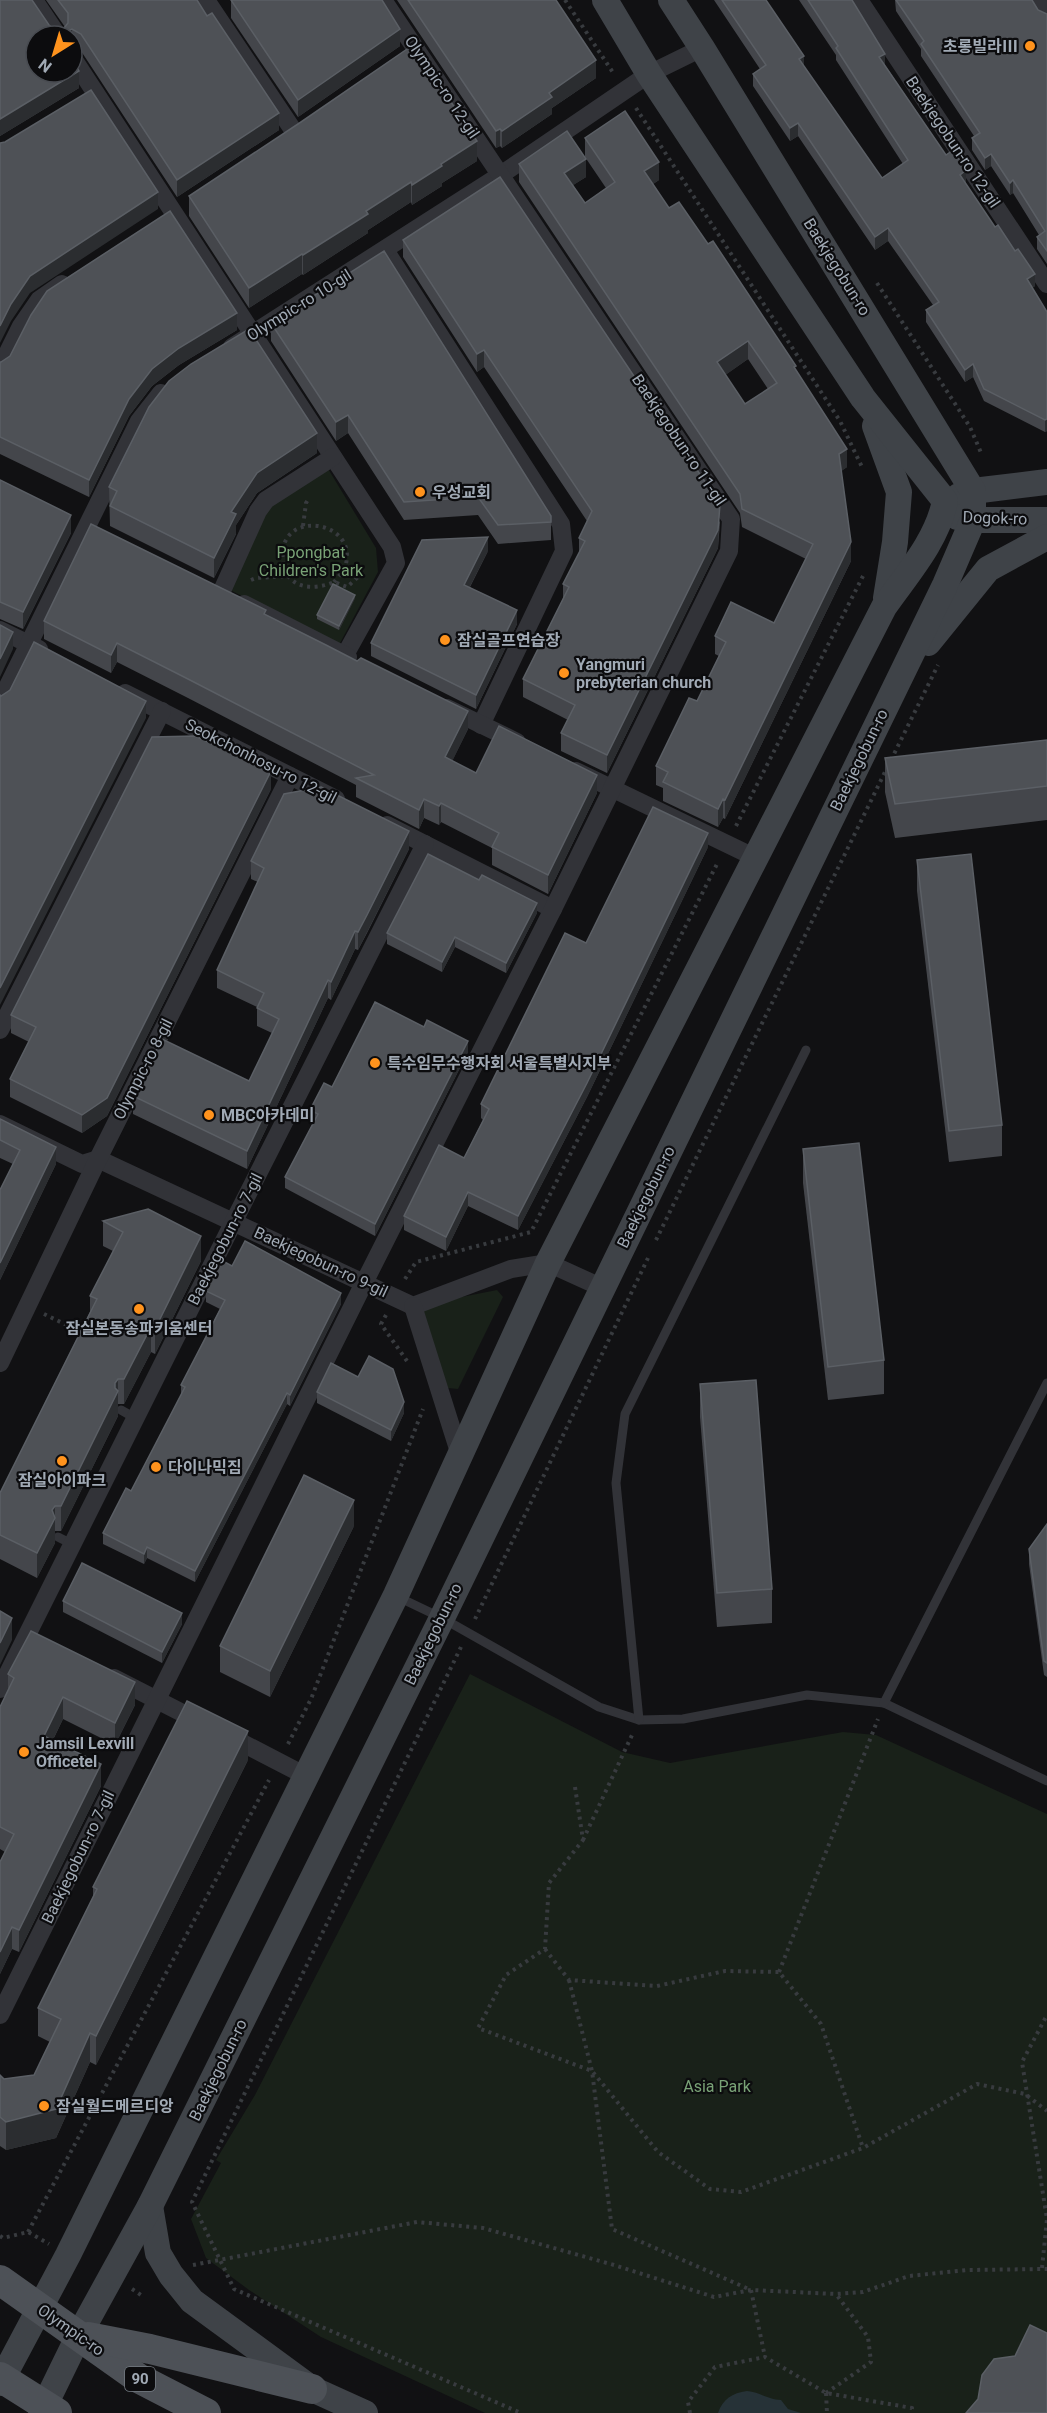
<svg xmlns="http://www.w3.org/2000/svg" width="1047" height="2413" font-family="Roboto,'Noto Sans KR',sans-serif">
<rect width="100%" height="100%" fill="#111113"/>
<g fill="#192119">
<polygon points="327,467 376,548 378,572 339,645 230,590 267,508"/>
<polygon points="497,1290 503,1297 458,1389 448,1388 421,1314 426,1304"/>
<polygon points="470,1674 622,1752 670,1763 843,1732 876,1735 1047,1814 1047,2413 485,2413 321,2337 249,2290 206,2258 191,2219 221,2163 216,2160 255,2095"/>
</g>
<path fill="#263237" d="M747,2391C760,2392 768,2400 781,2400L788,2409L801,2413H718C723,2399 732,2393 747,2391Z"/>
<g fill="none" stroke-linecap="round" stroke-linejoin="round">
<g stroke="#383b3f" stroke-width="4" stroke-dasharray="3 4.5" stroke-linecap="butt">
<polyline points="565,0 614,74"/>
<polyline points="636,108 840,421 862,467"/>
<polyline points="877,283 970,427 982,455"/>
<polyline points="303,526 306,503 309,498"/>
<polyline points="251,580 256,578 288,576"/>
<path d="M334,582C337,578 343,572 345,567C361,519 275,507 283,562C287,589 313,591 334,582L347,587L366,570"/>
<polyline points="891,760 938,665"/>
<polyline points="736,826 863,576"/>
<polyline points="656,1240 886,770"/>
<polyline points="405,1279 416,1262 531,1232 718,862"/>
<polyline points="44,1314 83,1333"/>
<polyline points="386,1315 381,1324 407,1361"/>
<polyline points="475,1619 648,1258"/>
<polyline points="461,1647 192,2202 234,2289 521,2413"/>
<polyline points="288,1744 311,1699 423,1409"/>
<polyline points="575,1787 583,1840 549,1883 545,1949 506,1975 478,2028 592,2071 658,2152 710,2189 741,2192 863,2148 977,2084 1025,2094 1047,2111"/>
<polyline points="583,1840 632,1735"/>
<polyline points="545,1949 569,1980 657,1986 725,1971 779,1972 821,2024 863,2148"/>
<polyline points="779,1972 878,1719"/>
<polyline points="569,1980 592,2071 612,2229 751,2290 765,2357"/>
<polyline points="28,2232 269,1780"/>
<polyline points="0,2236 3,2238 28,2232 49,2244"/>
<polyline points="193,2265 417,2222 483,2228 614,2265 714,2297 751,2290 836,2294 863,2292 909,2276 968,2270 1047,2269"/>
<polyline points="1042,2268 1047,2219 1022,2062 1047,2015"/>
<polyline points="132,2289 141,2295"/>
<polyline points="826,2393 871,2362 868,2337 836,2294"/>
<polyline points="826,2393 827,2413"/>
<polyline points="690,2413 688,2402 715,2367 765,2357 826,2393 912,2408 911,2413"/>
</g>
<g stroke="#323338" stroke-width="9">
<polyline points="121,1410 135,1418"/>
<polyline points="58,1537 72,1544"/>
<polyline points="398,1597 442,1618 599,1707 639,1720 683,1719 807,1695 884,1703 1047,1781"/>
<polyline points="884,1703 1047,1383"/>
<polyline points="639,1720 616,1483 625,1414 806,1050"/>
</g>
<g stroke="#323338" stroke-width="18">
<polyline points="34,0 58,36"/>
<polyline points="206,0 295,133"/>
<polyline points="859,0 1047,284"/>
<polyline points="1036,0 1047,16"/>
<polyline points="72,57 392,547 396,563 345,655"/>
<polyline points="385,250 561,524 564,551 481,725"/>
<polyline points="232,347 502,174 649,74 702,48"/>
<polyline points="0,368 21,326 39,300 62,284"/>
<polyline points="221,593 258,511 266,500 333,457"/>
<polyline points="244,604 348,657"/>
<polyline points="0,630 39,649"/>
<polyline points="125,693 336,799"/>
<polyline points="0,702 139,421 161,393"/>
<polyline points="447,708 517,742"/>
<polyline points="576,771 754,857"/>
<polyline points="387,825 553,909"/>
<polyline points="0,1030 162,711"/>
<polyline points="0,1124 82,1164 98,1159 413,1306 511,1269 548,1263 603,1288"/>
<polyline points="413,1306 460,1455"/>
<polyline points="0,1363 98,1159 290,776"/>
<polyline points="114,1678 202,1723"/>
<polyline points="0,1689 234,1221 425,844"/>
<polyline points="227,1735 306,1776"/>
<polyline points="0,2015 364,1283 553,909 729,551 731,519 383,0"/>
</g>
<g stroke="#3f4348" stroke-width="26">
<polyline points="875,426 899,492 895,542 886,598"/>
<polyline points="959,496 973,491 1047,482"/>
<polyline points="957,517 973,520 1047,520"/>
<polyline points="928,643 988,569 1047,537"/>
<polyline points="150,2206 158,2253 171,2275 192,2301 312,2389 365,2413"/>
<path d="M0,2383L68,2255L396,1595L548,1263L884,607C907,574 937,541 945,501L863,398L649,74L605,0"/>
<polyline points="41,2413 79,2335 150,2206 442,1618 945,585 973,520 973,491 702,48 671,0"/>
</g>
<g stroke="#4d5157" stroke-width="30">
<polyline points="0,2280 138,2378 206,2413"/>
<polyline points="88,2337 150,2349 312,2389"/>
<polyline points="0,2377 57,2413"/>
</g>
</g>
<g fill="#44464b" fill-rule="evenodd">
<polygon points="0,0 32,0 49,25 54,29 64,28 65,27 46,0 197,0 207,16 212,13 279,113 279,130 177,197 81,51 72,46 72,36 36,36 36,72 72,72 72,59 79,71 79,88 0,136"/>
<polygon points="231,0 400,46 298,117 231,18"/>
<polygon points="397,0 556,0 596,78 552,108 552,114 502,148 500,146 496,148"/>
<polygon points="714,0 766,0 804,66 882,178 903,164 836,60 836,55 799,0 852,0 885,65 946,155 966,183 965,183 1035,286 1032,288 1047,312 1047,431 1045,432 984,401 973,377 965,382 926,322 926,310 933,305 888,241 875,250 798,136 790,141 753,86 753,74 760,69"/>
<polygon points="895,0 1032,0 1038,10 1047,14 1047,264 1037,249 1037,237 1039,235 1013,193 1010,195 991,166 985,170 972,150 972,138 974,136 921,56 921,49 896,11"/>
<path d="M585,138L659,180L653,184L669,208L796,371L847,467L841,471L851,561L725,819L723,818L718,827L663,801V788L656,785V766L697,701L719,656L715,654V636L774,623L806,559L742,527L740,513L519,182V164L586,177L573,185L585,203L606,188L585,157ZM748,359L768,389L745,404L725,375Z"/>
<polygon points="477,161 442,183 442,186 412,205 411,202 368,230 368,233 303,275 302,274 249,308 189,216 189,196"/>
<polygon points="403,240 720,522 718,548 607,773 561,751 561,733 568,720 523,697 523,679 563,599 563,584 579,553 579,538 587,521 484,367 477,372 403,257"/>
<polygon points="271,323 551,522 551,540 498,544 478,515 404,520 348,433 336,441 271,341"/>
<polygon points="237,330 179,365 152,386 129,416 89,497 0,454 0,362"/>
<polygon points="317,453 257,493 236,525 236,534 214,578 110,526 109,487"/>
<polygon points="0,480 71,533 23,629 0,619"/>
<polygon points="488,551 470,587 517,624 476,709 371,656 371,643"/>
<polygon points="355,598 339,630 317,619 317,615"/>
<polygon points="266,615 468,729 452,761 476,773 597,793 548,894 492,865 492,848 441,822 439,825 424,818 419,829 356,797 356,785 188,698 117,662 111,673 44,639 44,621"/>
<polygon points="1047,740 1047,820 895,838 885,792 885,758"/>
<polygon points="271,789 107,1116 82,1133 10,1097 10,1079 29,1042 11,1033 11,1015"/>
<polygon points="708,847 587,1097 518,1230 468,1206 446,1251 404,1230 404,1216 464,1158 483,1120 481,1118 481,1104 586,943"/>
<polygon points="409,849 367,933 358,950 355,949 331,1000 328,998 247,1169 133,1114 133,1096 249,1081 272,1033 257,1026 257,1007 217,988 217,970 258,882 251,879 251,861"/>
<polygon points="917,860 1002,1125 1002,1156 949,1162 917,891"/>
<polygon points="537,913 506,973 455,947 442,972 387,944 387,933"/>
<polygon points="468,1052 375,1236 285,1188 285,1177 313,1123 310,1122 310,1110 332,1087"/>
<polygon points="0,1119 56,1164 0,1280 0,1190 13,1164 0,1158"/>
<polygon points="803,1149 884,1360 884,1394 828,1400 803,1183"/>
<polygon points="103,1221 201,1261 155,1354 151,1352 124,1404 118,1404 118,1416 61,1531 55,1531 55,1543 37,1578 0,1559 0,1493 90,1312 90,1296 113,1251 103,1246"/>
<polygon points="232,1266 341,1304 290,1406 287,1404 195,1582 147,1558 144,1564 103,1544 103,1533 131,1491 181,1395 181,1385 220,1309 206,1302 206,1291"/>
<polygon points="700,1384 772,1589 772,1623 717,1627 700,1417"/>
<polygon points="317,1392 404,1413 391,1441 317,1403"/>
<polygon points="1047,1524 1047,1677 1044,1675 1029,1564 1029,1549"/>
<polygon points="354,1526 270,1697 220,1672 220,1646"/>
<polygon points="63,1601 182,1624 162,1663 63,1612"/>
<polygon points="8,1674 135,1705 115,1745 63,1719 53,1740 101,1786 19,1952 12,1949 0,1974 0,1862 5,1852 0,1849 0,1707 8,1690"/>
<polygon points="248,1760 96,2065 90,2062 56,2138 6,2150 0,2146 0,2075 4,2079 34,2075 50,2042 38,2036 38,2008 93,1897 93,1887"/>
</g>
<g fill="#2b2d30">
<polygon points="72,29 72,36 62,36 62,34"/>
<polygon points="400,29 400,46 298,117 298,100"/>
<polygon points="885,54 885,66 879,57"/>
<polygon points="804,56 804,68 799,59"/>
<polygon points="596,60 596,78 552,108 552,114 502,148 502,131 549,93"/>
<polygon points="79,71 79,88 0,136 0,119"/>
<polygon points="279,113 279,130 177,197 177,180"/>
<polygon points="798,123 798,136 790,141 790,128"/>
<polygon points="500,129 500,146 496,148 496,131"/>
<polygon points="477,141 477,161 442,183 442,186 412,205 412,185 441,164"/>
<polygon points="991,154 991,166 985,170 985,158"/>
<polygon points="586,159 586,177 564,191 564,173"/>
<polygon points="659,162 659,180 644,190 644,171"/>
<polygon points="966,170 966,183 960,187 960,175"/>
<polygon points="1013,180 1013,193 1010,195 1010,183"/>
<polygon points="411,182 411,202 368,230 368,233 303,275 303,255 366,211"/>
<polygon points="158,192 158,209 30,293 11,321 0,343 0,326 11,304 30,276"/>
<polygon points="888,228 888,241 875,250 875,237"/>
<polygon points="302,254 302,274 249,308 249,288"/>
<polygon points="1035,274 1035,286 1027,292 1027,279"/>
<polygon points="237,313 237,330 179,365 152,386 129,416 89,497 89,480 129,399 152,369 179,348"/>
<polygon points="748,341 748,359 717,381 717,362"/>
<polygon points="484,350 484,367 477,372 477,354"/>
<polygon points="973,364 973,377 965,382 965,370"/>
<polygon points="348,415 348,433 336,441 336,422"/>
<polygon points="1047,419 1047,431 1045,432 1045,420"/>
<polygon points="317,433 317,453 257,493 236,525 236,534 214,578 214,558 231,512 257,473"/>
<polygon points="847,449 847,467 839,473 839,454"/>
<polygon points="720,504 718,548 607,773 607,755"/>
<polygon points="71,515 71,533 23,629 23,612"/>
<polygon points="488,537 488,551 464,598 464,585"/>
<polygon points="851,542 851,561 725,819 725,800"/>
<polygon points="355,595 355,598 339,630 339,626"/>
<polygon points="517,610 517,624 476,709 476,695"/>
<polygon points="13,632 13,649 0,677 0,659"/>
<polygon points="117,643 117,662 111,673 111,655"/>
<polygon points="146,701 146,718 0,1005 0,988"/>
<polygon points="468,711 468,729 445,776 445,757"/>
<polygon points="271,771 271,789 107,1116 82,1133 82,1115"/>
<polygon points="597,775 597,793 548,894 548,875"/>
<polygon points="424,799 424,818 419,829 419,810"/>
<polygon points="723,799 723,818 718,827 718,809"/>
<polygon points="441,803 441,822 439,825 439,806"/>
<polygon points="409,831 409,849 358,950 358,932"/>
<polygon points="708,833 708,847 587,1097 518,1230 518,1216"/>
<polygon points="537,903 537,913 506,973 506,963"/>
<polygon points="355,931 355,949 331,1000 331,982"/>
<polygon points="455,937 455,947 442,972 442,962"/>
<polygon points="328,980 328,998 247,1169 247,1151"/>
<polygon points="468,1041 468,1052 375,1236 375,1224"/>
<polygon points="56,1147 56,1164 0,1280 0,1263"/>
<polygon points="468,1192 468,1206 446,1251 446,1237"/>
<polygon points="201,1236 201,1261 155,1354 155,1329"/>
<polygon points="341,1293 341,1304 290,1406 290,1395"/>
<polygon points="151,1327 151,1352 124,1404 124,1379"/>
<polygon points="118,1379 118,1416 61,1531 61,1506 115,1383"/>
<polygon points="287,1393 287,1404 195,1582 195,1571"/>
<polygon points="404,1402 404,1413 391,1441 391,1430"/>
<polygon points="354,1500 354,1526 270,1697 270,1671"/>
<polygon points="55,1506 55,1543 37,1578 37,1553 52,1510"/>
<polygon points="147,1547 147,1558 144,1564 144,1554"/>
<polygon points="182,1613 182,1624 162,1663 162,1652"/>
<polygon points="12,1618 12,1640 0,1665 0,1643"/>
<polygon points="135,1682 135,1705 115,1745 115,1723"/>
<polygon points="63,1697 63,1719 44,1758 44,1736"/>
<polygon points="248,1731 248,1760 96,2065 96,2036"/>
<polygon points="101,1764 101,1786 19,1952 19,1930"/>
<polygon points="12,1927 12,1949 0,1974 0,1952"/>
<polygon points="90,2033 90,2062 56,2138 6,2150 6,2122"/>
</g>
<g fill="#4e5156" stroke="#5b5f65" stroke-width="1.5" fill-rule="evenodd">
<polygon points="0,0 32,0 49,25 54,29 64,28 68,23 68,13 58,0 197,0 207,16 212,13 279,113 177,180 81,34 72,29 62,34 62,36 36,36 36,72 72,72 72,59 79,71 0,119"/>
<polygon points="231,0 382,0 400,29 298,100"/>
<polygon points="408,0 556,0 596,60 549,93 552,97 502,131 500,129 496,131"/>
<polygon points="722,0 766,0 804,56 799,59 882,178 908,160 836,48 838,46 808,0 852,0 885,54 879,57 946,155 953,150 966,170 960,175 995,227 998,225 1015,251 1018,249 1035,274 1027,279 1047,312 1047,419 1045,420 984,389 973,364 965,370 926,310 939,302 888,228 875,237 798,123 790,128 753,74 766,65"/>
<polygon points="896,0 1032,0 1038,10 1047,14 1047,251 1037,237 1045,231 1013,180 1010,183 991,154 985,158 972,138 980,133 921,44 924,41"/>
<polygon points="413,45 477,141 441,164 442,166 412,185 411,182 366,211 368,214 303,255 302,254 249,288 189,196 301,122"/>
<polygon points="91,90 158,192 30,276 11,304 0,326 0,143 5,142"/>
<path d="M625,111L659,162L644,171L669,208L679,202L708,244L713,241L796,366L794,367L847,449L839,454L851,542L725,800L723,799L718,809L663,782L668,772L656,766L689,698L697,701L726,642L715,636L731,602L774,623L813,544L742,509L740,494L519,164L567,131L586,159L564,173L585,203L615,182L585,138ZM748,341L777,383L745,404L717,362Z"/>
<polygon points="500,177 720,504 718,530 607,755 561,733 575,705 523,679 569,587 563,584 585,541 579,538 592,511 484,350 477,354 403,240"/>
<polygon points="170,211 237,313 179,348 152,369 129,399 89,480 0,437 0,362 1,362 10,356 31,315 47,291"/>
<polygon points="384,251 551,516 551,522 498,525 478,497 404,502 348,415 336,422 271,323"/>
<polygon points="249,329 317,433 257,473 231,512 236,514 214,558 110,506 117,491 109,487 149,407 169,381 191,364"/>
<polygon points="0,480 71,515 23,612 0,602"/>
<polygon points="91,524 266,610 264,614 326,645 357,661 361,658 468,711 445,757 476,773 499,726 597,775 548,875 492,847 499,833 441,803 439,806 424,799 419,810 356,778 374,775 188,679 117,643 111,655 44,621"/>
<polygon points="488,537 464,585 517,610 476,695 371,643 422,540"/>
<polygon points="333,584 355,595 339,626 317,615"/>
<polygon points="0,625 13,632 0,659"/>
<polygon points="34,642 146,701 0,988 0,695 1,696 10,690"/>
<polygon points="195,736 271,771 107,1098 82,1115 10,1079 36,1027 11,1015 152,737"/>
<polygon points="1047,740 1047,786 895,804 885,758"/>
<polygon points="321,787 409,831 367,915 358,932 355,931 331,982 328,980 247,1151 133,1096 162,1039 249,1081 279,1019 257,1008 264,993 217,970 264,868 251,861 284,794"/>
<polygon points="653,807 708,833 587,1083 518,1216 468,1192 446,1237 404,1216 439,1145 464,1158 489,1109 481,1104 565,933 586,943"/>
<polygon points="428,854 479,880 482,875 537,903 506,963 455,937 442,962 387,933"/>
<polygon points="971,854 1002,1125 949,1131 917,860"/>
<polygon points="375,1002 424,1027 427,1020 468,1041 375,1224 285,1177 318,1114 310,1110 324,1083 332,1087"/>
<polygon points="0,1119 56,1147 0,1263 0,1190 20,1150 0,1140"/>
<polygon points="859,1143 884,1360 828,1367 803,1149"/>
<polygon points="148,1209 201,1236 155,1329 151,1327 124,1379 118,1379 115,1383 115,1388 118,1391 61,1506 55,1506 52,1510 55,1518 37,1553 0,1535 0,1493 97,1299 90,1296 123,1232 103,1221"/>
<polygon points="245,1241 341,1293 290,1395 287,1393 195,1571 147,1547 144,1554 103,1533 126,1488 131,1491 185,1387 181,1385 225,1300 206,1291 221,1260 232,1266"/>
<polygon points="369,1356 393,1369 404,1402 391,1430 317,1392 331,1363 358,1377"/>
<polygon points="756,1380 772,1589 717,1593 700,1384"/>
<polygon points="304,1475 354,1500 270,1671 220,1646"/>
<polygon points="1047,1524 1047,1663 1044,1661 1029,1549"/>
<polygon points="82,1563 182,1613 162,1652 63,1601"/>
<polygon points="0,1611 12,1618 0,1643"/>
<polygon points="31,1631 135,1682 115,1723 63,1697 44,1736 101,1764 19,1930 12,1927 0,1952 0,1862 14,1834 0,1827 0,1707 14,1678 8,1674"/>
<polygon points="187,1701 248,1731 96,2036 90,2033 56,2109 6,2122 0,2117 0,2075 4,2079 34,2075 61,2019 38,2008 97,1889 93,1887"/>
<polygon points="1030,2325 1047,2333 1047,2413 966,2413 978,2399 982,2375 994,2359 1015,2356"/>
</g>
<g fill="#ff931d" stroke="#0c0c0e" stroke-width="2">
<circle cx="1030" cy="46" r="6"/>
<circle cx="420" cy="492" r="6"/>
<circle cx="445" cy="640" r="6"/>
<circle cx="564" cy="673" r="6"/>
<circle cx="375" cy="1063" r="6"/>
<circle cx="209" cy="1115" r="6"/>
<circle cx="139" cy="1309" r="6"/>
<circle cx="62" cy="1461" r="6"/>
<circle cx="156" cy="1467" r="6"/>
<circle cx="24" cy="1752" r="6"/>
<circle cx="44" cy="2106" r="6"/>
</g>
<g text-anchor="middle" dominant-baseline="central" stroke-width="4.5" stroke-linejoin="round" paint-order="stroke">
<rect fill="#0c0c0e" stroke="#747b83" stroke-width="1.5" x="125" y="2367" width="30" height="24" rx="4.5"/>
<g font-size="15" font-weight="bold" fill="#a1aab5">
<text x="140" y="2379">90</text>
</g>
<g font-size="16" font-weight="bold" fill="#a1aab5" stroke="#0c0c0e" text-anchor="start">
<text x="1018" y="46" text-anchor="end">초롱빌라Ⅲ</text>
<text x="432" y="492">우성교회</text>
<text x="457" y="640">잠실골프연습장</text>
<text x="576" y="664">Yangmuri<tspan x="576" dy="18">prebyterian church</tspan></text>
<text x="387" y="1063">특수임무수행자회 서울특별시지부</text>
<text x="221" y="1115">MBC아카데미</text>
<text x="139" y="1328" text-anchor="middle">잠실본동송파키움센터</text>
<text x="168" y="1467">다이나믹짐</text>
<text x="62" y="1480" text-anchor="middle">잠실아이파크</text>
<text x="36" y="1743">Jamsil Lexvill<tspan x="36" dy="18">Officetel</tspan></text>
<text x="56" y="2106">잠실월드메르디앙</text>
</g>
<g font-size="16" fill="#a1aab5" stroke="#0c0c0e">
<text transform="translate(442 87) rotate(56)">Olympic-ro 12-gil</text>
<text transform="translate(953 142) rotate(56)">Baekjegobun-ro 12-gil</text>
<text transform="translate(837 267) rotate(58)">Baekjegobun-ro</text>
<text transform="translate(299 305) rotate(-32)">Olympic-ro 10-gil</text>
<text transform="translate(679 440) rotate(56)">Baekjegobun-ro 11-gil</text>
<text transform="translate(995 518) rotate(2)">Dogok-ro</text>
<text transform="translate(859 760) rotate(-64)">Baekjegobun-ro</text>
<text transform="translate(261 761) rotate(27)">Seokchonhosu-ro 12-gil</text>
<text transform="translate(143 1069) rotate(-63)">Olympic-ro 8-gil</text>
<text transform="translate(646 1197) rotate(-64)">Baekjegobun-ro</text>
<text transform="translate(225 1239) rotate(-63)">Baekjegobun-ro 7-gil</text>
<text transform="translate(321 1262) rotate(25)">Baekjegobun-ro 9-gil</text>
<text transform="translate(433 1634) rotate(-64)">Baekjegobun-ro</text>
<text transform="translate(78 1857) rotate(-64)">Baekjegobun-ro 7-gil</text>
<text transform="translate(218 2070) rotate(-64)">Baekjegobun-ro</text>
<text transform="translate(71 2330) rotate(35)">Olympic-ro</text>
</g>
<g font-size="16" fill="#79a276" stroke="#0c0c0e">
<text x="311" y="552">Ppongbat<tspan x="311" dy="18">Children's Park</tspan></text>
<text x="717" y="2086">Asia Park</text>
</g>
</g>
<g transform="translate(54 54) rotate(217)"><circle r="28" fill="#0c0c0e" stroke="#484b51" stroke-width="1.5"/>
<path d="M0-4.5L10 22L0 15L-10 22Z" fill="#ff931d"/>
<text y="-9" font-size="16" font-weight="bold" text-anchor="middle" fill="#a1aab5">N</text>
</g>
</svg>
